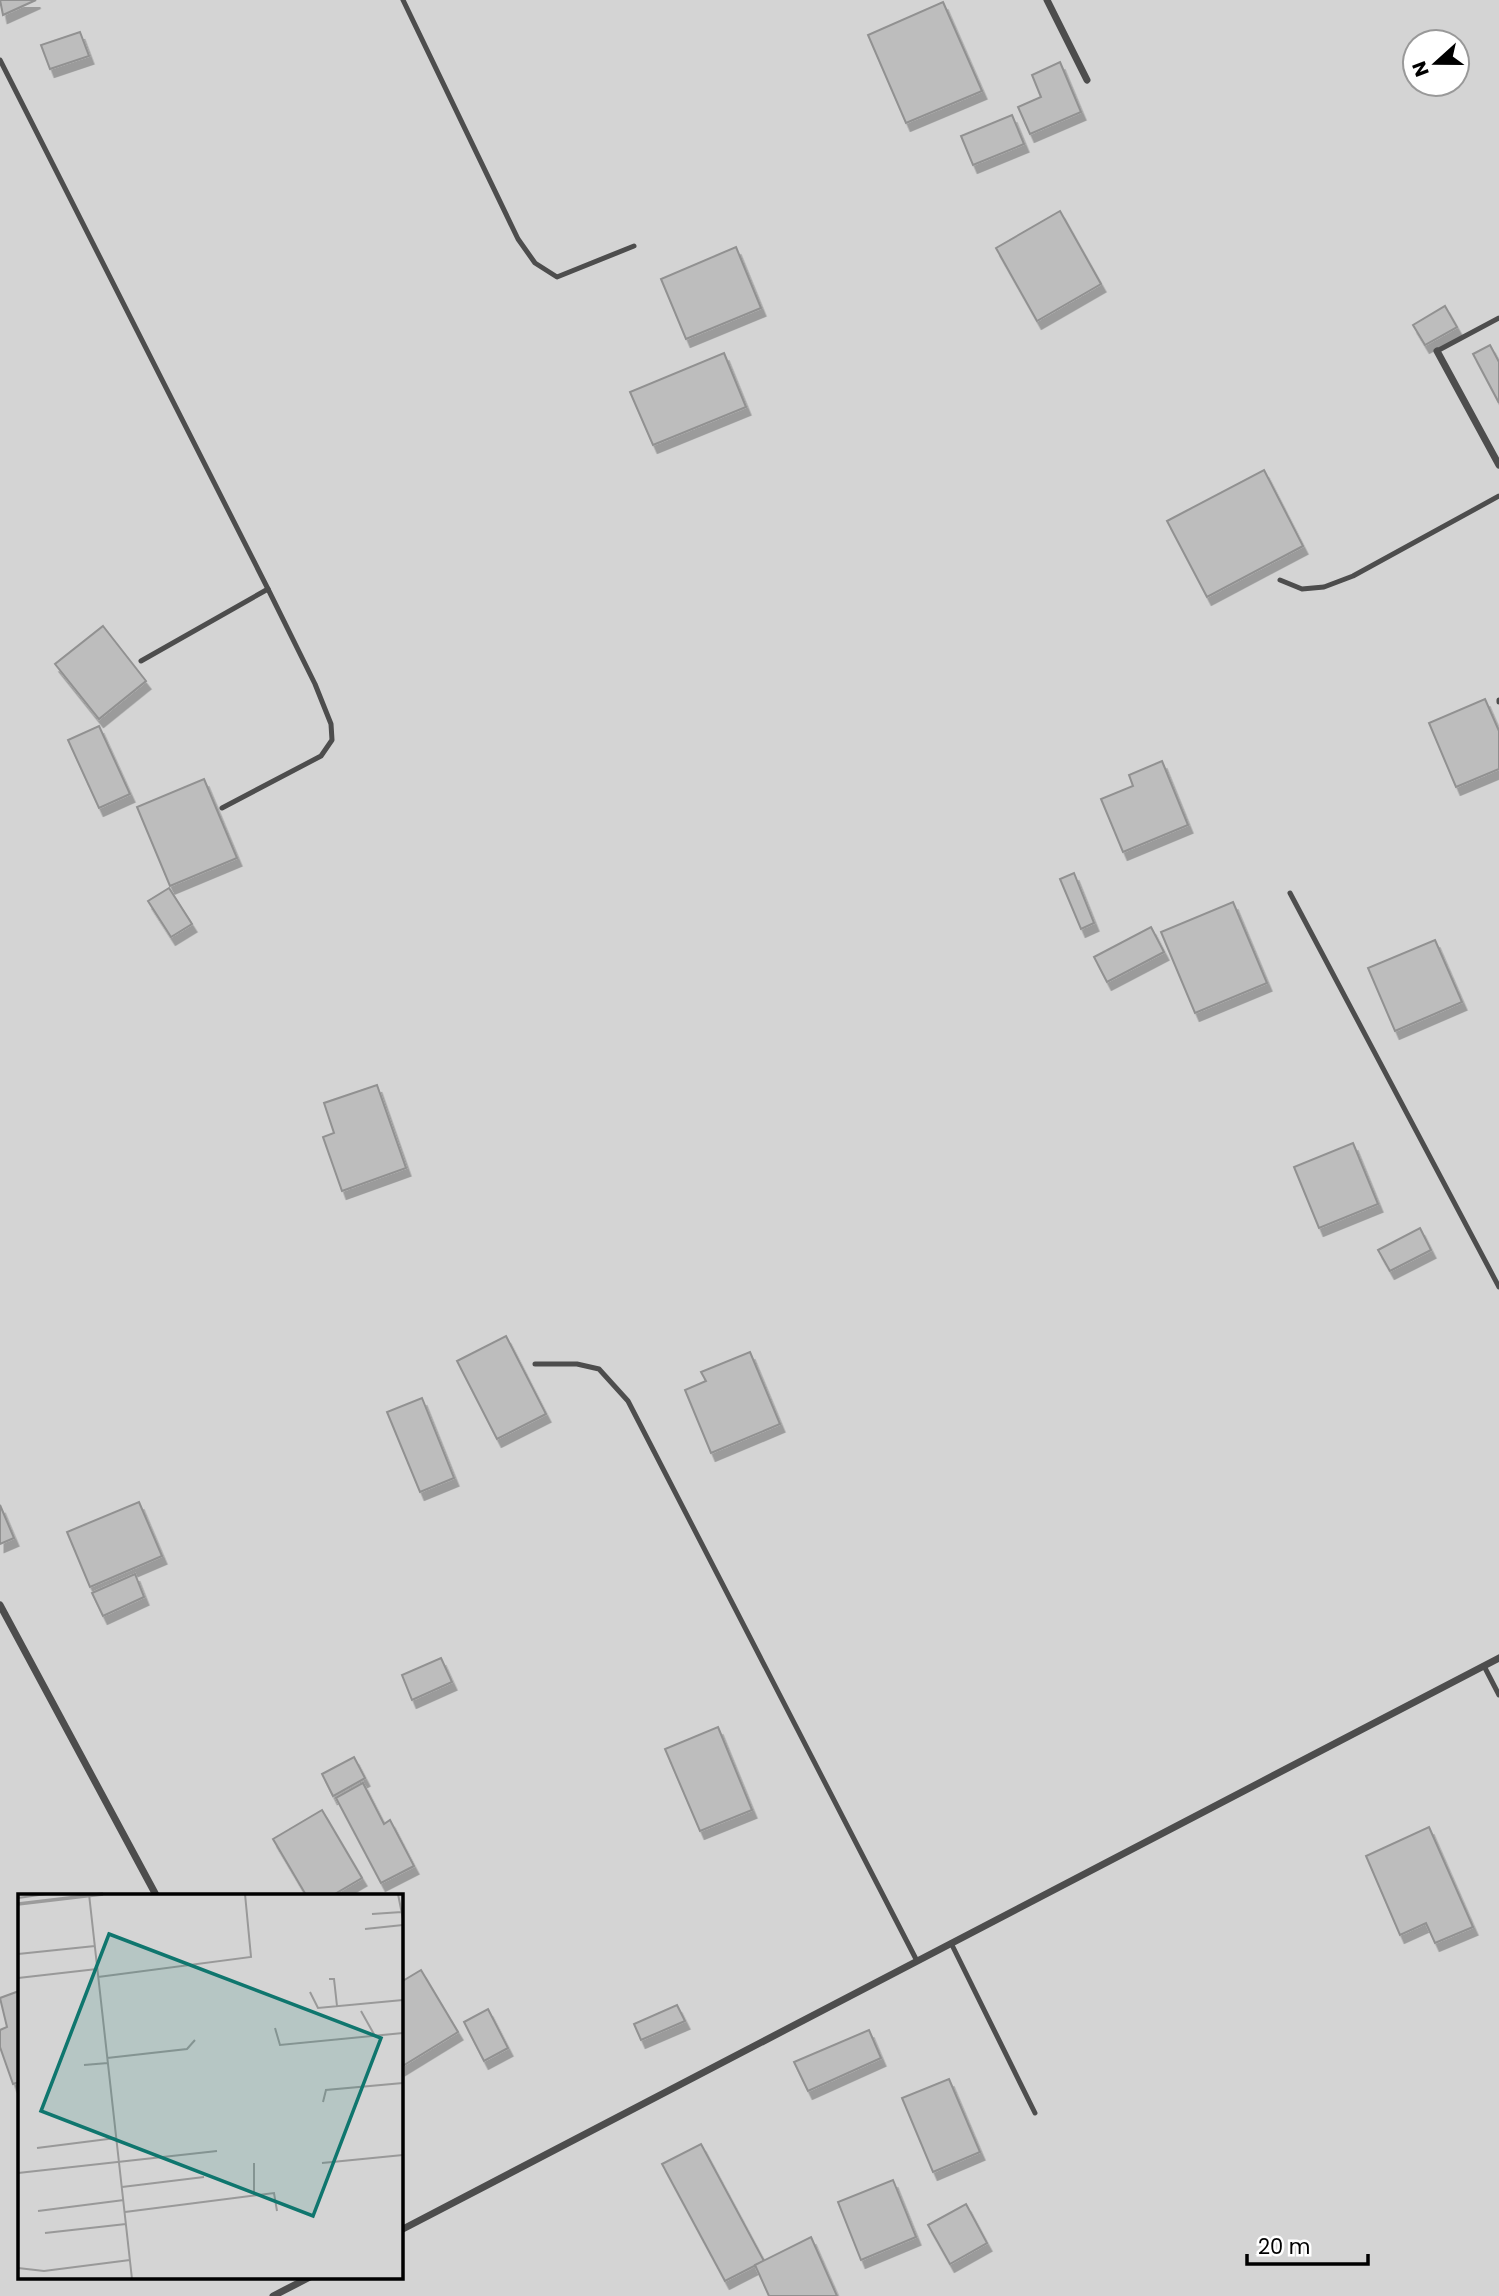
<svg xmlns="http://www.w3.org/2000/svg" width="1499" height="2296" font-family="Poppins,sans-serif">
<defs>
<filter id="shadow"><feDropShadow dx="4.5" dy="8" stdDeviation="0" flood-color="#0004"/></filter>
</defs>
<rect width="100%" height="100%" fill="#fff"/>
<path fill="#d4d4d4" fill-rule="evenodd" d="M0,0H1499V2296H0ZM1415,42H1457V84H1415ZM19,1895H401V2277H19Z"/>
<g fill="#bdbdbd" stroke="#919191" stroke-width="2" filter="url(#shadow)">
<polygon points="0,0 36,0 3,15"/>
<polygon points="943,2 982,91 906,123 868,35"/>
<polygon points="80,32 89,56 50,69 41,45"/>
<polygon points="1060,62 1081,112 1030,134 1018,107 1041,97 1032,75"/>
<polygon points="1012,115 1024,144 973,165 961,136"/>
<polygon points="1060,211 1101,284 1037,321 996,248"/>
<polygon points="736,247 761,308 686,339 661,279"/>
<polygon points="1445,306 1457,327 1425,345 1413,325"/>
<polygon points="1490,345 1499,362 1499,403 1473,354"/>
<polygon points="724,353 746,407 653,445 630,392"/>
<polygon points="1264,470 1303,546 1207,597 1167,521"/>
<polygon points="103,626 146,681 99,719 55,664"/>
<polygon points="1485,699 1499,731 1499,769 1456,787 1429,723"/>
<polygon points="99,726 130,794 99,808 68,740"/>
<polygon points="1162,761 1188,825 1123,852 1101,799 1133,786 1129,775"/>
<polygon points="204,779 237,858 170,886 137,807"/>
<polygon points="1074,873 1094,923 1081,929 1060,879"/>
<polygon points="169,888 192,924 171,937 148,901"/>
<polygon points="1233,902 1267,983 1195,1013 1161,932"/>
<polygon points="1151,927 1164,952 1107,982 1094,957"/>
<polygon points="1435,940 1462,1002 1395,1031 1368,968"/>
<polygon points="377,1085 406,1168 342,1191 323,1137 334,1133 324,1103"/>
<polygon points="1353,1143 1378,1204 1319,1228 1294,1167"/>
<polygon points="1420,1228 1431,1250 1390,1271 1378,1250"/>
<polygon points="506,1336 546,1414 497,1439 457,1361"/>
<polygon points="750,1352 780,1424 711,1453 685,1390 706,1381 701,1372"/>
<polygon points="422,1398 454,1478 420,1492 387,1412"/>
<polygon points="139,1502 162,1556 90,1587 67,1532"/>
<polygon points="0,1505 14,1538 0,1544"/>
<polygon points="135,1574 144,1597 103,1616 92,1593"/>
<polygon points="441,1658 452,1682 412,1700 402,1675"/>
<polygon points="718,1727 752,1810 700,1831 665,1749"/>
<polygon points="354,1757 365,1778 333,1796 322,1774"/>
<polygon points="363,1783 384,1824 390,1820 414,1866 381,1883 336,1798"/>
<polygon points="322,1810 362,1878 333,1895 306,1895 273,1839"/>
<polygon points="1429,1827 1473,1927 1435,1943 1426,1923 1400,1935 1366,1856"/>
<polygon points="421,1970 458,2032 401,2067 401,1982"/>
<polygon points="19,1991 19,2082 13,2084 0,2047 0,2030 7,2027 0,1998"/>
<polygon points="677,2005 685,2021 641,2040 634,2024"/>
<polygon points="488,2009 508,2048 484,2061 464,2022"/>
<polygon points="869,2030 881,2058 808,2091 794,2062"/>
<polygon points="949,2079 980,2152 933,2172 902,2098"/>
<polygon points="701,2144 764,2261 725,2281 662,2164"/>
<polygon points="893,2180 916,2237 861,2260 838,2202"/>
<polygon points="966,2204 987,2243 950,2264 928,2225"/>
<polygon points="811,2237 837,2296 769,2296 755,2265"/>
</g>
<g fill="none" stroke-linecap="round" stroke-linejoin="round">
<g stroke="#4d4d4d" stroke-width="5">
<polyline points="403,0 518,239 535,263 557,277 634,246"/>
<polyline points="0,60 268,589 315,684 331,724 332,740 321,756 222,808"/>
<polyline points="1437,351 1499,318"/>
<polyline points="1280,580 1302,589 1324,587 1353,576 1499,496"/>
<polyline points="141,661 268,589"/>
<polyline points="1499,700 1499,702"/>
<polyline points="1290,893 1499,1287"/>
<polyline points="535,1364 577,1364 599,1369 628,1401 917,1961"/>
<polyline points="1484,1666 1499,1695"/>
<polyline points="951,1943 1035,2113"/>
</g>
<g stroke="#4d4d4d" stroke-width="7">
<polyline points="1047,0 1087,80"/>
<polyline points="1437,351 1499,465"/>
<polyline points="0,1605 156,1895"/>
<polyline points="401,2230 1499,1658"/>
<polyline points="273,2296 310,2277"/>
</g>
</g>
<g transform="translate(18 1894)">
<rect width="385" height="385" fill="#fff"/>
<path d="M0,0H385V385H0Z" fill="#d4d4d4"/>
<path fill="none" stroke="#9b9b9b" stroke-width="3.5" d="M0,10L85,0"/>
<path fill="none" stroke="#999" stroke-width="2" d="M71,0L114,385M380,0L385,25M0,4L28,0M354,20L384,18M347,35L385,31M0,60L77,52M80,83L233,63L227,0M0,84L79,75M311,85H316L319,112M292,98L300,114L385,106M343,117L357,142M257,134L262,151L385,139M89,164L169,155L177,146M66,171L90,169M305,208L308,196L385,189M19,254L98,244M236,269V301M304,269L385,261M0,279L199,257M104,293L186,283M20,317L106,306M107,318L256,299L259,317M27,339L108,330M0,374L26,377L112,366"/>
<path fill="#0f766e" fill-opacity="0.15" stroke="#0f766e" stroke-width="3.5" d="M91,40L363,144L295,322L23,217Z"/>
<rect width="385" height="385" fill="none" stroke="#000" stroke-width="3.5"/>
</g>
<g transform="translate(1436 63) rotate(249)"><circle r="33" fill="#ffffff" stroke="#999999" stroke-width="2"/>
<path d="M0-5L12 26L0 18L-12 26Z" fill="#000000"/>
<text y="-10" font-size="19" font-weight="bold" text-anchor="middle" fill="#000000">N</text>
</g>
<path d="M1247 2254v10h121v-10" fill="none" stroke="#000000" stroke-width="3.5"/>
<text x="1258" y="2254" font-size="21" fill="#000000" stroke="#ffffff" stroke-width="5" paint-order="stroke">20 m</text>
</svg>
